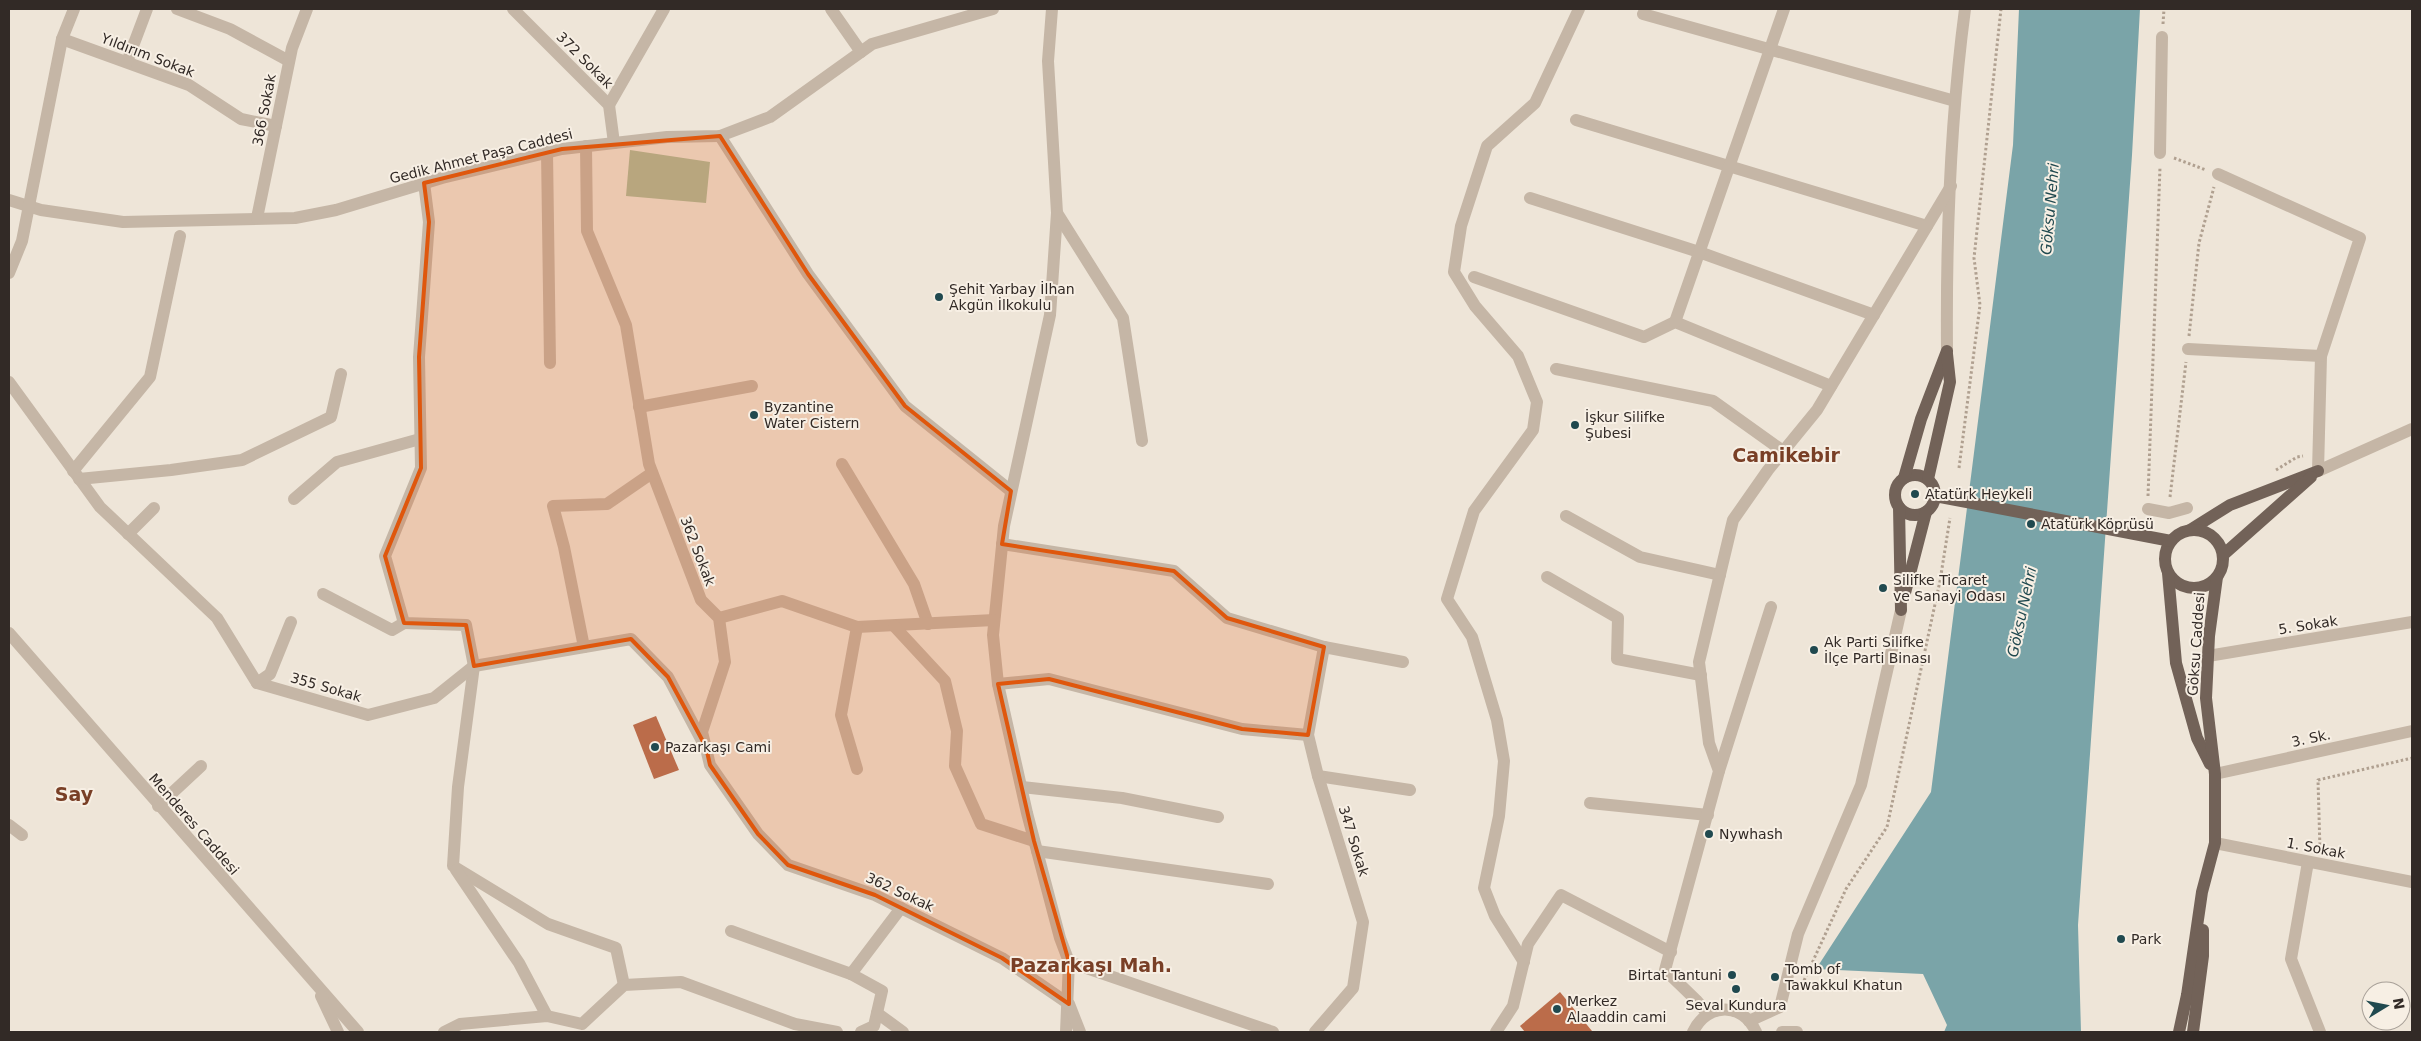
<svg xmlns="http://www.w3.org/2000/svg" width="2421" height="1041" font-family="'DejaVu Sans',sans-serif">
<rect width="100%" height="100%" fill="#eee5d8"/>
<polygon fill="#aebb9a" points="630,150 710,162 706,203 626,196"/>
<polygon fill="#7aa4a8" points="2019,9 2140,9 2132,155 2078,925 2081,1032 1944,1032 1947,1025 1923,974 1816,969 1931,792 2013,145"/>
<g fill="#bb6c4a">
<polygon points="656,716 679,770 654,779 633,725"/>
<polygon points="1560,992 1592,1031 1525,1032 1520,1026"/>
</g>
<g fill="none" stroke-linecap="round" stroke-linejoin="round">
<g stroke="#b0a090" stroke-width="3" stroke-dasharray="2.5 2.5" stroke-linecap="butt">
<polyline points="2163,24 2164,9"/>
<polyline points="2174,158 2206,170"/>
<polyline points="2189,336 2199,243 2214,187"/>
<polyline points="1959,468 1980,305 1974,258 2001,9"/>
<polyline points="2276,470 2297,457 2303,456"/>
<polyline points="2148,496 2160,167"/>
<polyline points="2170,497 2186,362"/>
<polyline points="2320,850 2318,780 2412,758"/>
<polyline points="1802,985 1846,889 1887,827 1940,581 1950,518"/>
</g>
<g stroke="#c5b6a6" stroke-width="12">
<polyline points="177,9 230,29 289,61"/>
<polyline points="513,9 609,105 614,143"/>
<polyline points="831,9 861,52"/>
<polyline points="1052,9 1048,61 1057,213 1050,315 1004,526 993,635 998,684 1027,813 1060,938 1069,962 1066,1032"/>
<polyline points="1643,14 1955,101"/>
<polyline points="62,39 189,85 241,119 276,126"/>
<polyline points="127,62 147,9"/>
<polyline points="609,105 664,9"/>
<polyline points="1576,120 1927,226"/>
<polyline points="720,136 808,274 905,406 1011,491"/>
<polyline points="586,146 587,231 626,325 649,464 701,600 719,618 725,662 702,732 710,765 758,834 788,865 875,895 1002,958 1069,1004 1080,1032"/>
<polyline points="547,152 550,363"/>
<polyline points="2160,153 2162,37"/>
<polyline points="2218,174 2360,238 2321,356 2318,471 2412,429"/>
<polyline points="424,183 429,222 419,357 421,468 385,556 404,623 466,625 474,666 458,787 453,866 548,924 616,948 624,985"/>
<polyline points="1530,198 1699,252 1874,315"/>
<polyline points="9,200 41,210 123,222 295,218 336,210 442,178 562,149 667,137 720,136 770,117 872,44 993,9"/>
<polyline points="1057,213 1123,318 1142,441"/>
<polyline points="257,218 292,48 307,9"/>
<polyline points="9,273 22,241 62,39 74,9"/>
<polyline points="1474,277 1644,337 1675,322 1831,386"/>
<polyline points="1675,322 1784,9"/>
<polyline points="2188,349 2321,356"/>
<path d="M1947,351C1946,237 1950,122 1965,9"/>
<polyline points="1556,369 1713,401 1783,451"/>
<polyline points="9,382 100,507 217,618 257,683 368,715 434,698 474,666 631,639 668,677 702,741"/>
<polyline points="639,407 752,386"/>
<polyline points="842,464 914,584 928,624"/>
<polyline points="73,471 150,377 180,236"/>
<polyline points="79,479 171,470 242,460 331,417 341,374"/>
<polyline points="294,499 337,462 420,439"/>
<polyline points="2148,509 2169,513 2187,508"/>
<polyline points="1566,516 1640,557 1720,575"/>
<polyline points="128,534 154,508"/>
<polyline points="1002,544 1174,571 1227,618 1324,647 1403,662"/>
<polyline points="1547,577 1618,618 1617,659 1701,675"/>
<polyline points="323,594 392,630 404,623"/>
<polyline points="719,618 782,601 857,627 994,620"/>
<polyline points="894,626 945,681 957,731 955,766 981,824 1034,841"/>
<polyline points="857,627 841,715 857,769"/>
<polyline points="9,633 358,1032"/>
<polyline points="584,647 564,547 553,506 607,504 652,473"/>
<polyline points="2208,656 2412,622"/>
<polyline points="257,683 270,674 291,622"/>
<polyline points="998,684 1049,679 1242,729 1308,735"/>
<polyline points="1719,771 1771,607"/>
<polyline points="2215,774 2412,731"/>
<polyline points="1318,776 1410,790"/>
<polyline points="1022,787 1122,798 1218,817"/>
<polyline points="1590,803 1708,815"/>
<polyline points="158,806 201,766"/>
<polyline points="9,825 22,835"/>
<polyline points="2215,843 2412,882"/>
<polyline points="1037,851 1268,884"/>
<polyline points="2308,862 2291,959 2320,1032"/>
<polyline points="456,870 519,963 547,1016"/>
<polyline points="731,931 851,974"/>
<polyline points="1069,962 1273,1032"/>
<polyline points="1524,962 1495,916 1484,888 1499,816 1504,761 1497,720 1472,637 1447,599 1474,511 1533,430 1537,402 1518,356 1475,306 1454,272 1461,226 1487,146 1535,103 1579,9"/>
<polyline points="321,996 338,1032"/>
<polyline points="877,1013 903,1032"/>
<polyline points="1708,1014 1696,1000 1665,970 1719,771 1709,743 1699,662 1733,520 1768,470 1817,410 1951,186"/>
<polyline points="1749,1021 1780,1007 1798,934 1861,785 1901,610"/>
<polyline points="444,1032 460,1024 547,1016 582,1024 624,985 681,982 795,1024 837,1032"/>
<polyline points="861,1032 874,1026 882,991 851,974 901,908"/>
<polyline points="1315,1032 1353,988 1363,922 1318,776 1308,735 1324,647"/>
<polyline points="1496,1032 1513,1006 1528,944 1561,895 1671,952"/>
<path d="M1693,1032C1707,1002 1743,1002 1756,1032"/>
<polyline points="1782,1032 1797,1032"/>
</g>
<g stroke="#726258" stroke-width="12">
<circle cx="1915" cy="495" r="20"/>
<polyline points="1904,478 1921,419 1947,351"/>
<polyline points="1928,479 1950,382 1947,354"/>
<polyline points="1899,507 1901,610"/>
<polyline points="2190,530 2230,505 2318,471"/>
<circle cx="2194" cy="559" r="29"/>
<polyline points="2223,555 2311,477"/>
<polyline points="2168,573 2176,663 2197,738 2210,764"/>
<polyline points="1905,593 1926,512"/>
<polyline points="2179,1032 2187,995 2202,892 2215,843 2215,774 2206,698 2209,636 2217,577"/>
<polyline points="2193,1032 2203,956 2203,930"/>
</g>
<polyline stroke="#726258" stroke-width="12" points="1935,496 2171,541"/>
</g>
<path fill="#df570d" fill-opacity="0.2" stroke="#df570d" stroke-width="4" stroke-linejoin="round" d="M720,136L808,274L905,406L1011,491L1002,544L1174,571L1227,618L1324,647L1308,735L1242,729L1049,679L998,684L1034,841L1069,962V1004L1002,958L875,895L788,865L758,834L710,765L706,747L668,677L631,639L474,666L466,625L404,623L385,556L421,468L419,357L429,222L424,183L562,149Z"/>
<g fill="#20494f" stroke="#f7efe4" stroke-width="2">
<circle cx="939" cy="297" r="5"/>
<circle cx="754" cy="415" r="5"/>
<circle cx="1575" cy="425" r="5"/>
<circle cx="1915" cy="494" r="5"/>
<circle cx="2031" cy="524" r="5"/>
<circle cx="1883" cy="588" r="5"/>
<circle cx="1814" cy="650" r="5"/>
<circle cx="655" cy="747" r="5"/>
<circle cx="1709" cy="834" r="5"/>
<circle cx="2121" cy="939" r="5"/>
<circle cx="1732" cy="975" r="5"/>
<circle cx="1775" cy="977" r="5"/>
<circle cx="1736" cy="989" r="5"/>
<circle cx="1557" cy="1009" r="5"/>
</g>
<g text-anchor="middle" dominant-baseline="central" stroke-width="4" stroke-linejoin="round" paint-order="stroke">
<g font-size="14" fill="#322a26" stroke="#f7efe4">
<text transform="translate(148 55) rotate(21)">Yıldırım Sokak</text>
<text transform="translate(585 60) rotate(45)">372 Sokak</text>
<text transform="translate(264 110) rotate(-79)">366 Sokak</text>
<text transform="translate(481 156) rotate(-14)">Gedik Ahmet Paşa Caddesi</text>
<text transform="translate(698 551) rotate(69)">362 Sokak</text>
<text transform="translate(2308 625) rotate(-9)">5. Sokak</text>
<text transform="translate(2196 644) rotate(-86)">Göksu Caddesi</text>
<text transform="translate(326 687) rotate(16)">355 Sokak</text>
<text transform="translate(2311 738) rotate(-12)">3. Sk.</text>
<text transform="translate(194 824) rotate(49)">Menderes Caddesi</text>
<text transform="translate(1354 841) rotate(73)">347 Sokak</text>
<text transform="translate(2316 848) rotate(11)">1. Sokak</text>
<text transform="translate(900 892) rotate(25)">362 Sokak</text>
</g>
<g font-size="14" fill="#322a26" stroke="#f7efe4" text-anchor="start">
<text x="949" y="289">Şehit Yarbay İlhan<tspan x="949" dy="16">Akgün İlkokulu</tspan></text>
<text x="764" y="407">Byzantine<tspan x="764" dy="16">Water Cistern</tspan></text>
<text x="1585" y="417">İşkur Silifke<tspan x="1585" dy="16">Şubesi</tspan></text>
<text x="1925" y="494">Atatürk Heykeli</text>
<text x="2041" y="524">Atatürk Köprüsü</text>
<text x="1893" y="580">Silifke Ticaret<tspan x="1893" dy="16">ve Sanayi Odası</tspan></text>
<text x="1824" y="642">Ak Parti Silifke<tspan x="1824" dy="16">İlçe Parti Binası</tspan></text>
<text x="665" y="747">Pazarkaşı Cami</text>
<text x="1719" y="834">Nywhash</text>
<text x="2131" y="939">Park</text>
<text x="1785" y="969">Tomb of<tspan x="1785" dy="16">Tawakkul Khatun</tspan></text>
<text x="1722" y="975" text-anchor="end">Birtat Tantuni</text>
<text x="1567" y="1001">Merkez<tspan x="1567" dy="16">Alaaddin cami</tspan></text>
<text x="1736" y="1005" text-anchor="middle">Seval Kundura</text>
</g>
<g font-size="15" font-style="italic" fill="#20494f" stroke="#f7efe4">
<text transform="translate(2050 209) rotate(-85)">Göksu Nehri</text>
<text transform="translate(2022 612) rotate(-78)">Göksu Nehri</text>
</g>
<g font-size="19" font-weight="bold" fill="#793f26" stroke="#f7efe4">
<text x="1786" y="455">Camikebir</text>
<text x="74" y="794">Say</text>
<text x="1091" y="965">Pazarkaşı Mah.</text>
</g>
</g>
<rect width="2421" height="1041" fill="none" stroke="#322a26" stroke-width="20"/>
<g transform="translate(2386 1006) rotate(80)"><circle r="24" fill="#f7efe4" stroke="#a8a098"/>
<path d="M0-4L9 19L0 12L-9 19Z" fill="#20494f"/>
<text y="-8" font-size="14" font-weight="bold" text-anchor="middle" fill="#322a26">N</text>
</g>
</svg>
